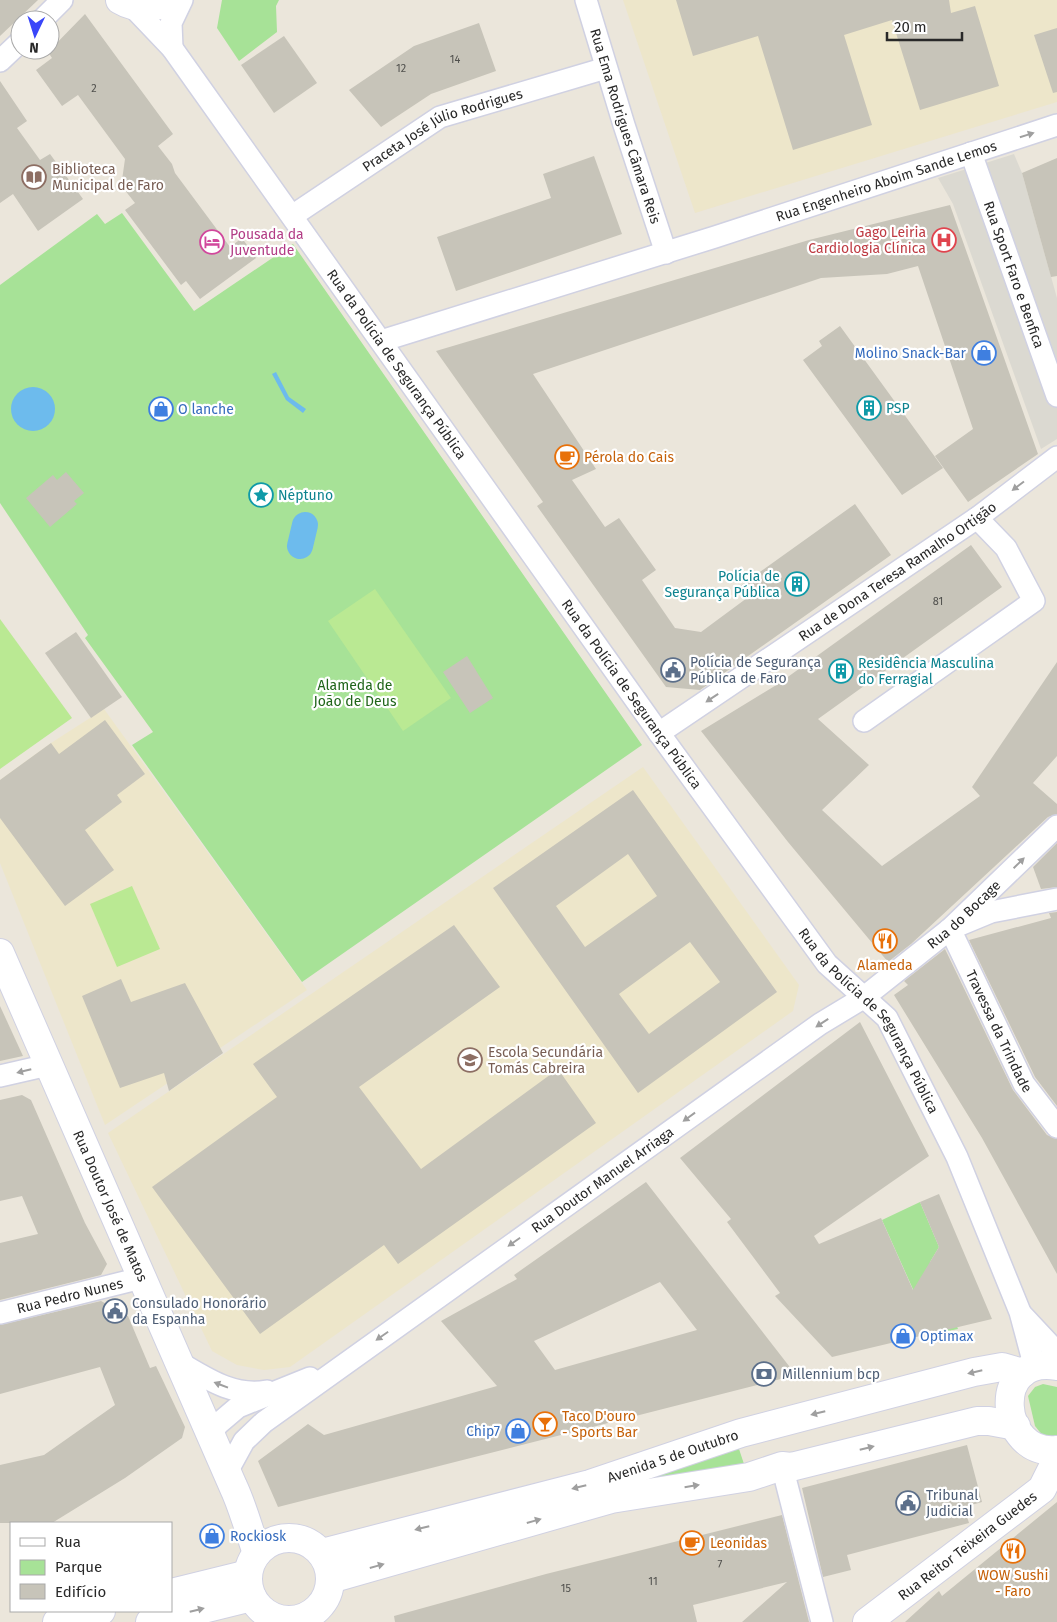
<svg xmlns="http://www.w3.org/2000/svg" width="1057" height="1622" font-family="'Fira Sans',sans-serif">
<rect width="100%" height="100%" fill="#ebe6db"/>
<g fill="#ede6ca">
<polygon points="623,0 1057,0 1057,102 695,213"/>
<polygon points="104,709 307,990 105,1125 0,863 0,780 51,743"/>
<polygon points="643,767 799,985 793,1011 290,1367 264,1370 237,1365 212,1351 108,1133"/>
</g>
<g fill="#a7e297">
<polygon points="222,0 279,0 276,6 277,32 239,61 217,28"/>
<polygon points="122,213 194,311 293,244 642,745 302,982 132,745 153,732 85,638 88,635 0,503 0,285 97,214 105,224"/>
<polygon points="920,1202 939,1247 930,1262 958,1329 933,1334 882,1220"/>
<polygon points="1043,1384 1057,1387 1057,1436 1043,1436 1035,1426 1028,1396 1035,1387"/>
<polygon points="737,1443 745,1467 613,1490"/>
</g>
<g fill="#bae993">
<polygon points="375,589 451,698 403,731 328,621"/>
<polygon points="0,619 72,718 0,769"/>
<polygon points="132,886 160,949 117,967 90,904"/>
</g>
<polygon fill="#dbd9d1" points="1014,154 1022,173 1057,298 1057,439 1041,449 953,204 938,178"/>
<g fill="#6dbbed">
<polygon points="276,372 289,397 306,409 303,413 286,400 272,374"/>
<circle cx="33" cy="409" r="22"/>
</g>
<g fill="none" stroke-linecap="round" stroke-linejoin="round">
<polyline stroke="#6dbbed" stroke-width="26" points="300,546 305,525"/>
</g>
<g fill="#c7c4b9" fill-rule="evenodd">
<polygon points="0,0 38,0 0,36"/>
<polygon points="676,0 949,0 951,13 975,6 999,86 920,110 892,20 844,35 872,125 793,150 758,36 693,56"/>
<polygon points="85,14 173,134 158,146 172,164 175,173 230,247 242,238 256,258 200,299 186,281 181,285 125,210 135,203 124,189 122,180 125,159 78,95 62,106 36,70 52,58 48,52"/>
<polygon points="479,23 496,71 431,94 381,127 349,90 414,46"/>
<polygon points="1057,28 1057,92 1053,93 1034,35"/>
<polygon points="284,36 317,83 274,113 241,65"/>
<polygon points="0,81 27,121 17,128 40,160 50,154 83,199 38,231 13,194 0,203"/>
<polygon points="594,156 622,234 456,291 437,237 551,198 543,174"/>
<polygon points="1057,158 1057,276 1051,277 1022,173"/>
<polygon points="950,205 1038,454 968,502 935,456 973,429 918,266 887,274 821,278 533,374 596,469 572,480 605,527 619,518 656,570 642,580 675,628 701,632 747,598 739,587 855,504 891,555 700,690 666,687 537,506 543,502 436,351 809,240"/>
<polygon points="840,326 943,468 902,495 803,360 822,346 819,341"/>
<polygon points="66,472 84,493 74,501 77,504 50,527 26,498 53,475 57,480"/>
<polygon points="971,545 1002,587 818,719 869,765 822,810 882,866 980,796 972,787 1057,662 1057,756 1033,783 1057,804 1057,814 1048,817 911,944 888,962 788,842 701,731 778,684"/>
<polygon points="76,632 122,697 91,718 45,653"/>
<polygon points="467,656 493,698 470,713 443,672"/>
<polygon points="105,720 145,774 117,795 122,802 85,830 114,870 65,906 0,818 0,780 51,743 59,754"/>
<path d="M633,790L777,992L638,1093L493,888ZM628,854L657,896L585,947L556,906ZM690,942L720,982L649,1034L619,994Z"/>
<polygon points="1057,843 1057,887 1041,889 1033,867"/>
<polygon points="1057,912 1057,1106 1035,1077 969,940 1051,918 1049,913"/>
<polygon points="454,925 500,987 359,1087 421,1169 558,1069 596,1123 398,1264 384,1245 260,1334 152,1187 277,1097 253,1064"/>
<polygon points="945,949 1013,1090 1047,1135 1057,1139 1057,1274 982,1138 894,995 908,985 904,981"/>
<polygon points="121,979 131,1002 185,983 223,1053 169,1091 164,1073 120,1088 82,996"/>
<polygon points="0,1006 23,1056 0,1061"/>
<polygon points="860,1022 929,1156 814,1236 819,1244 881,1218 913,1290 939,1247 920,1202 939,1194 992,1319 832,1357 775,1296 780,1293 727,1222 731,1219 680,1158"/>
<polygon points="22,1095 31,1100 85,1223 107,1264 101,1275 0,1300 0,1243 38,1234 22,1196 0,1201 0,1100"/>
<path d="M646,1182L796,1375L278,1507L258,1461L308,1424L324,1435L497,1386L441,1321L517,1279L514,1275ZM660,1282L697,1330L555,1370L534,1341Z"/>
<polygon points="101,1301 128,1316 150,1368 156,1366 185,1427 182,1438 125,1478 52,1523 0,1523 0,1465 44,1455 115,1405 100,1367 0,1394 0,1325"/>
<polygon points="967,1445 982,1502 964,1507 969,1523 847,1555 851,1570 823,1577 802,1488"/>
<polygon points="1057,1502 1057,1622 905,1622 939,1591 942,1596"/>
<polygon points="782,1515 809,1622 742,1622 787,1582 693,1605 697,1622 395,1622 394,1616 546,1574"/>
<circle cx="212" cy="1536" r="11"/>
</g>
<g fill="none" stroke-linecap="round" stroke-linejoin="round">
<g stroke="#d0d1e2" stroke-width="24">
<g id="street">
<path id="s1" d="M586,0L624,125L666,253"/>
<path id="s2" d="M132,6L172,48L659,733L827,964L887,1018L957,1157L1020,1312L1035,1368"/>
<polyline points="42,20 62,0"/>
<polyline points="172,48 171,23 182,0"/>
<polyline points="0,61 20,42"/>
<path id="s3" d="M971,153L1057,396"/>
<path id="s4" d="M292,216L440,117L606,68"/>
<path id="s5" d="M381,341L715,237L1057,125"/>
<polyline points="864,721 1034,601 1006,548 977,518"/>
<path id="s6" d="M659,733L977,518L1057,457"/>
<path id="s7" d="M1057,899L991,912L950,929L1024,1084L1057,1127"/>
<polyline points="0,1076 48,1065"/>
<path id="s8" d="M0,1313L141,1278"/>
<polyline points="1022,1315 1051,1346 1055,1366"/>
<path d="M182,1364C209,1380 235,1397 267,1391"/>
<polyline points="210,1435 218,1424 238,1407 310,1378"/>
<polyline points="782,1466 822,1622"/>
<path id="s9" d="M227,1472L244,1441L264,1422L820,1024L863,998L950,929L1057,826"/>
</g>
</g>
<g stroke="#d0d1e2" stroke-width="30">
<g id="secondary">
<path d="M120,0C135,9 156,9 171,0"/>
<path id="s10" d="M0,953C76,1131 157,1308 233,1486C243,1507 249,1531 257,1553"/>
<path d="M1057,1366C989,1354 999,1457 1057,1450"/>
<circle cx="289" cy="1579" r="41"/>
<path id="s11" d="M322,1553L590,1484L741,1433L974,1372L1002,1367L1023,1373"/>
<polyline points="330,1579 611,1499 749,1477 782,1466 791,1467 977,1421 989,1421 1016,1426"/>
<polyline points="171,1593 248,1574"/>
<polyline points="57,1622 101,1611"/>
<polyline points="150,1622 252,1597"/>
<path id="s12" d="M867,1622L1042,1489L1057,1459"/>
</g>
</g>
<use href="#street" stroke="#fff" stroke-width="21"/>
<use href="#secondary" stroke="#fff" stroke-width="28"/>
</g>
<defs><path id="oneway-solid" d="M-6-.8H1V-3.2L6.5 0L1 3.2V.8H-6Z" transform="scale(1.25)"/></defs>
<g fill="#9f9f9f">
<use href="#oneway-solid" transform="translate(1027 135) rotate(-18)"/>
<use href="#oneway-solid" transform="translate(1018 486) rotate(143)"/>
<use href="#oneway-solid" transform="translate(712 698) rotate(146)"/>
<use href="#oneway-solid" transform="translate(1019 863) rotate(-44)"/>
<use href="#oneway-solid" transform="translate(822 1023) rotate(147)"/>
<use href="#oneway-solid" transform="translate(24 1071) rotate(166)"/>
<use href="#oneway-solid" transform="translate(689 1117) rotate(144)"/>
<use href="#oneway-solid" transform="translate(514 1242) rotate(145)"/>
<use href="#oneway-solid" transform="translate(382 1336) rotate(145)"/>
<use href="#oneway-solid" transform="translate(975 1372) rotate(167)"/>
<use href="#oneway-solid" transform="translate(221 1385) rotate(-159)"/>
<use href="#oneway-solid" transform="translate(818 1413) rotate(166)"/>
<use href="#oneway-solid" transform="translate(867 1448) rotate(-14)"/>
<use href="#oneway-solid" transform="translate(692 1486) rotate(-9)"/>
<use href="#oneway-solid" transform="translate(579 1487) rotate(166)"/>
<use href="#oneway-solid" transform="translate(534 1521) rotate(-16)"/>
<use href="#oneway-solid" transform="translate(422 1528) rotate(166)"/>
<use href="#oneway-solid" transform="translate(377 1566) rotate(-16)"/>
<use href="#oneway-solid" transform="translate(197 1610) rotate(-14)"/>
</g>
<defs>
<g id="library-ring" transform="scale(1.25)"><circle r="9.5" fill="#fff" stroke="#8d6e63" stroke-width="1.5"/><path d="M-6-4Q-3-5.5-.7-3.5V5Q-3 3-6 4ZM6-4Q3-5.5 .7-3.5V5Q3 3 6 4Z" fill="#8d6e63"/></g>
<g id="hospital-ring" transform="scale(1.25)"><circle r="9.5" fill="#fff" stroke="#e0444e" stroke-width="1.5"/><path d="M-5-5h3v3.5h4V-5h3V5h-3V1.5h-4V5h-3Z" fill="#e0444e"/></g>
<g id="hotel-ring" transform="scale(1.25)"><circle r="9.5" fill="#fff" stroke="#d1479c" stroke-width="1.5"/><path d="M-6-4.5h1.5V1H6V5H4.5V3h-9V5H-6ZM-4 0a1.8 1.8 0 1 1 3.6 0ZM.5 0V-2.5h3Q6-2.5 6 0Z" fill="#d1479c"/></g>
<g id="shop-ring" transform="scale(1.25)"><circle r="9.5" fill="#fff" stroke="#3f7fe0" stroke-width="1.5"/><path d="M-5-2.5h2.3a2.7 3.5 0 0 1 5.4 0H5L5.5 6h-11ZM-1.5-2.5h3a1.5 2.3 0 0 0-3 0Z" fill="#3f7fe0"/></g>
<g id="building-ring" transform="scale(1.25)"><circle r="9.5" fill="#fff" stroke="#0f9aa8" stroke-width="1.5"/><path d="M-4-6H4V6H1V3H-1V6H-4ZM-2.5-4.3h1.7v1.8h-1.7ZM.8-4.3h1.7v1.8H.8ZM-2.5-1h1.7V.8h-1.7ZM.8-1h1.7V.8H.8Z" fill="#0f9aa8"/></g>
<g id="cafe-ring" transform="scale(1.25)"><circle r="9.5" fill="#fff" stroke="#e8710a" stroke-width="1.5"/><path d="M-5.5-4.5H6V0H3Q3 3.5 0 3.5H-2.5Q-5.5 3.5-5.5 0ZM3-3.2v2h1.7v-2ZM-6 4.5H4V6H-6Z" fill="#e8710a"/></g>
<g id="sight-ring" transform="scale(1.25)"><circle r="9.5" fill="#fff" stroke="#0f9aa8" stroke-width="1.5"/><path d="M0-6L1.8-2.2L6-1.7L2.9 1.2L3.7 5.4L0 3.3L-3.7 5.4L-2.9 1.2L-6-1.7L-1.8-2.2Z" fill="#0f9aa8"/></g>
<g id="civic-ring" transform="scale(1.25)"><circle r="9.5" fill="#fff" stroke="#5c6f8a" stroke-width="1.5"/><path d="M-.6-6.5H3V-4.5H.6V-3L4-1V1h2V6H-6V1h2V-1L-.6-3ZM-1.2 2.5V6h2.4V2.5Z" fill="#5c6f8a"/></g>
<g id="restaurant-ring" transform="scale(1.25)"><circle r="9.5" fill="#fff" stroke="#e8710a" stroke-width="1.5"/><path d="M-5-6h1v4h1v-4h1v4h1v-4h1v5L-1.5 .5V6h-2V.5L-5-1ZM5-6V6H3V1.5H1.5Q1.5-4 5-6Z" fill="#e8710a"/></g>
<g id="school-ring" transform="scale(1.25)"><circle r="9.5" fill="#fff" stroke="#8d6e63" stroke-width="1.5"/><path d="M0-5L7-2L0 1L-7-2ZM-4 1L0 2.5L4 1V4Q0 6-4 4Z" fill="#8d6e63"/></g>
<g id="bank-ring" transform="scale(1.25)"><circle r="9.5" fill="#fff" stroke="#5c6f8a" stroke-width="1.5"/><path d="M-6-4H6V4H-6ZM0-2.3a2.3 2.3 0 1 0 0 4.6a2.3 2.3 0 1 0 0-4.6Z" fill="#5c6f8a"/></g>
<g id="bar-ring" transform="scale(1.25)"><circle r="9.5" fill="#fff" stroke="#e8710a" stroke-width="1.5"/><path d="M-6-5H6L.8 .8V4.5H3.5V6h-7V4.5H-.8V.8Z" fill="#e8710a"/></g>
</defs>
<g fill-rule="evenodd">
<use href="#library-ring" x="34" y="177"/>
<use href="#hospital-ring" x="944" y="240"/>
<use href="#hotel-ring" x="212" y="242"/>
<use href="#shop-ring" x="984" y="353"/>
<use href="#building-ring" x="869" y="408"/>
<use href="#shop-ring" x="161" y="409"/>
<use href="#cafe-ring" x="567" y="457"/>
<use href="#sight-ring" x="261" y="495"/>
<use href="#building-ring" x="797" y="584"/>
<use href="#civic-ring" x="673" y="670"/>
<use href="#building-ring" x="841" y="671"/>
<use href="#restaurant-ring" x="885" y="941"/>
<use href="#school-ring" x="470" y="1060"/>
<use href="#civic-ring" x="115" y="1311"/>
<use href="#shop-ring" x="903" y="1336"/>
<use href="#bank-ring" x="764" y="1374"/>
<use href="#bar-ring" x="545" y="1424"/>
<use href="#shop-ring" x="518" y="1431"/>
<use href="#civic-ring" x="908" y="1503"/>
<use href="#shop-ring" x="212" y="1536"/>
<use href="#cafe-ring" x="692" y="1543"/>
<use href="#restaurant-ring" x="1013" y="1551"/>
</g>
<g text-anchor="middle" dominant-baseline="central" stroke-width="4.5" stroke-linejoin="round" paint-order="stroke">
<g font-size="11" fill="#50504d">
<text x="455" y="59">14</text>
<text x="401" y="68">12</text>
<text x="94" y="88">2</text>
<text x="938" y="601">81</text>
<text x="720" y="1564">7</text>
<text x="653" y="1581">11</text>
<text x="566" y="1588">15</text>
</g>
<g font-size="14" fill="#292929" stroke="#fff">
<text stroke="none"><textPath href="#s1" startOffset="132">Rua Ema Rodrigues Câmara Reis</textPath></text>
<text stroke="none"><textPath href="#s4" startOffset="175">Praceta José Júlio Rodrigues</textPath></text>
<text stroke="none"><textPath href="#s5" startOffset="530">Rua Engenheiro Aboim Sande Lemos</textPath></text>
<text stroke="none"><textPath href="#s3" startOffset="129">Rua Sport Faro e Benfica</textPath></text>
<text stroke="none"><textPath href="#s2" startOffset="446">Rua da Polícia de Segurança Pública</textPath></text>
<text stroke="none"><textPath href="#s6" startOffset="288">Rua de Dona Teresa Ramalho Ortigão</textPath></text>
<text stroke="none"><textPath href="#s2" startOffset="851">Rua da Polícia de Segurança Pública</textPath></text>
<text stroke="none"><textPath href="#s9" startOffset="928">Rua do Bocage</textPath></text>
<text stroke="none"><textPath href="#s2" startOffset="1256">Rua da Polícia de Segurança Pública</textPath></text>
<text stroke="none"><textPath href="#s7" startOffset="225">Travessa da Trindade</textPath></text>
<text stroke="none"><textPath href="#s9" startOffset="479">Rua Doutor Manuel Arriaga</textPath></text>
<text stroke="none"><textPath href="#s10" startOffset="276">Rua Doutor José de Matos</textPath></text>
<text stroke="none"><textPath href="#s8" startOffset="72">Rua Pedro Nunes</textPath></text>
<text stroke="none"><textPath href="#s11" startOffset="364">Avenida 5 de Outubro</textPath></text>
<text stroke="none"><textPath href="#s12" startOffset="126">Rua Reitor Teixeira Guedes</textPath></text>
</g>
<g font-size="14" fill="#785e54" stroke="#fff" text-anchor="start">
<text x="52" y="169">Biblioteca<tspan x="52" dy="16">Municipal de Faro</tspan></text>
<text x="488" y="1052">Escola Secundária<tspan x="488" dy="16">Tomás Cabreira</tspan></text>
</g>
<g font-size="14" fill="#be3a42" stroke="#fff" text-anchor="end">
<text x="926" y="232">Gago Leiria<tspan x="926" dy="16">Cardiologia Clínica</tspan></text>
</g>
<g font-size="14" fill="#b23c85" stroke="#fff" text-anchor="start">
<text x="230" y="234">Pousada da<tspan x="230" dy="16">Juventude</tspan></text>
</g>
<g font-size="14" fill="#366cbe" stroke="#fff" text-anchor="start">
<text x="966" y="353" text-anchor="end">Molino Snack-Bar</text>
<text x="178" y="409">O lanche</text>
<text x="920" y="1336">Optimax</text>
<text x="500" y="1431" text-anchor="end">Chip7</text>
<text x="230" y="1536">Rockiosk</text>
</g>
<g font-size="14" fill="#0d838f" stroke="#fff" text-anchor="start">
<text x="886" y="408">PSP</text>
<text x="278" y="495">Néptuno</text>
<text x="780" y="576" text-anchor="end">Polícia de<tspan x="780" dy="16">Segurança Pública</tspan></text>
<text x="858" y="663">Residência Masculina<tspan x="858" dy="16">do Ferragial</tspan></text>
</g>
<g font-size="14" fill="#c56008" stroke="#fff" text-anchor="start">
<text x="584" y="457">Pérola do Cais</text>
<text x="885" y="965" text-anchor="middle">Alameda</text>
<text x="562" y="1416">Taco D'ouro<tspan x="562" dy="16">- Sports Bar</tspan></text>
<text x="710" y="1543">Leonidas</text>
<text x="1013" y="1575" text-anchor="middle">WOW Sushi<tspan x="1013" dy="16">- Faro</tspan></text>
</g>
<g font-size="14" fill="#4e5e75" stroke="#fff" text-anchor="start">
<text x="690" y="662">Polícia de Segurança<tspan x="690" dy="16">Pública de Faro</tspan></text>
<text x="132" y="1303">Consulado Honorário<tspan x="132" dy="16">da Espanha</tspan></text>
<text x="782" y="1374">Millennium bcp</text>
<text x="926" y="1495">Tribunal<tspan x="926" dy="16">Judicial</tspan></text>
</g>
<g font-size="14" fill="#20651a" stroke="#fff">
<text x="355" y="685">Alameda de<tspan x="355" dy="16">João de Deus</tspan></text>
</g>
</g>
<rect x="10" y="1522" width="162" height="90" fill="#ffffff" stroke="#a9a9a9"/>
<rect x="20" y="1538" width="25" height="8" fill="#ffffff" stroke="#a9a9a9"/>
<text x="55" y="1547" font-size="15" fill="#292929">Rua</text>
<rect x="20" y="1560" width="25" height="15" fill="#a7e297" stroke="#a9a9a9"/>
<text x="55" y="1572" font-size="15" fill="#292929">Parque</text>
<rect x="20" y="1584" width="25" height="15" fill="#c7c4b9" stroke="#a9a9a9"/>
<text x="55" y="1597" font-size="15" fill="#292929">Edifício</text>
<g transform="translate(35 35) rotate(184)"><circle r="24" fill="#ffffff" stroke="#a9a9a9"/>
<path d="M0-4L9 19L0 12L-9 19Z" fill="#3a46f9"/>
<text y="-8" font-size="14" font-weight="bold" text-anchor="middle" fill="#292929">N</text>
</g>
<path d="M887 32v8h75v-8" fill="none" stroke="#292929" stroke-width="2.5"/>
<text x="894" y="32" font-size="15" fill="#292929" stroke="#ffffff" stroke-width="4" paint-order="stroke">20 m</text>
</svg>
